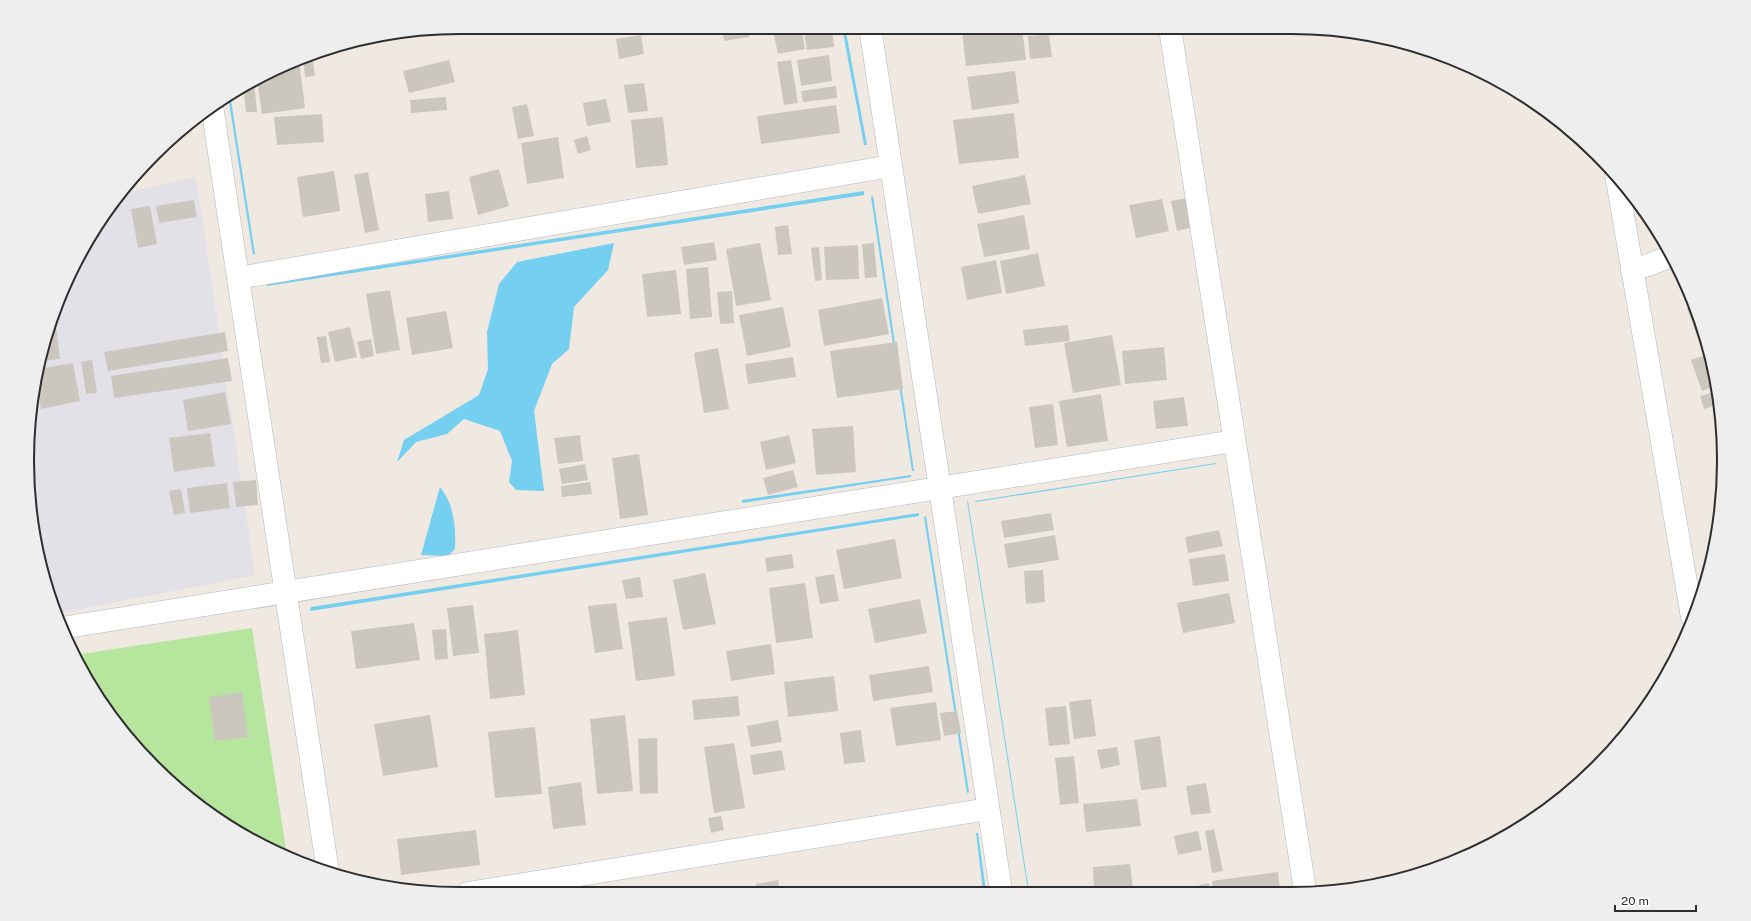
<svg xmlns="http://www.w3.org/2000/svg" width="1751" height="921" font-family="'Public Sans',sans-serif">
<rect width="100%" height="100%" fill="#efe9e1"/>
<polygon fill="#e3e1e8" points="196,177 255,575 56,614 42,572 28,489 28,432 42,349 60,294 100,220 120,194"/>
<path fill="#b6e59e" d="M252,628L287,856C221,831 137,761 100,701C91,686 83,670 75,655Z"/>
<g fill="#75cff0">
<polygon points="842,27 845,27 867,145 864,145"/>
<polygon points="230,94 255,254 253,255 228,96"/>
<polygon points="864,191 864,195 267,286 267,283"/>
<polygon points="873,196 914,471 912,471 871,197"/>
<polygon points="614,243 608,270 574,307 569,349 552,364 534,411 544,491 516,490 509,482 512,461 500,431 464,419 447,434 416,442 397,462 404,440 479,395 488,369 487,332 499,284 517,262"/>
<polygon points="1216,463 1216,464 976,502 975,501"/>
<polygon points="911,475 911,477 742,503 742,500"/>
<path d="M440,487C454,504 456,527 455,549L448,556L421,555Z"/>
<polygon points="967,501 968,501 1029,891 1028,891"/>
<polygon points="919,513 919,516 310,611 311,607"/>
<polygon points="926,516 969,792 967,793 924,517"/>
<polygon points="976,833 978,833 986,891 983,891"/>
</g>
<g fill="#cbc7bf">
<polygon points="722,27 748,27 749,37 724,41"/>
<polygon points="772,27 801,27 805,49 778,54"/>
<polygon points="803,27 832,27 834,47 807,50"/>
<polygon points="1005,28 1022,28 1026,60 966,66 962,32"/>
<polygon points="1049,34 1052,57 1030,59 1028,36"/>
<polygon points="641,35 644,54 619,59 616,39"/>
<polygon points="312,54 315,76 305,77 303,58"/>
<polygon points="829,55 832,81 801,86 797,60"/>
<polygon points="299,60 305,108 262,114 257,79"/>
<polygon points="449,60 455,82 409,93 403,71"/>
<polygon points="791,60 798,103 784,105 777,62"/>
<polygon points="1015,71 1019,103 972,110 967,77"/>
<polygon points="254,81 257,112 246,112 243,85"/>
<polygon points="644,83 648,111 628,113 624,85"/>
<polygon points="836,86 837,98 803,102 801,91"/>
<polygon points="446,97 447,110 411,113 410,100"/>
<polygon points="606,99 611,122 587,126 583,103"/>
<polygon points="527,104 534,136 518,139 512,107"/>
<polygon points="836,105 840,133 761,144 757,116"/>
<polygon points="1014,113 1019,158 959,164 953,120"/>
<polygon points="322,114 324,142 277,145 274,117"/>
<polygon points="663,117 668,165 636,168 631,120"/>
<polygon points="587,136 591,150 578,154 574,140"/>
<polygon points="558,137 564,178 527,184 521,143"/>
<polygon points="499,169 509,206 478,215 469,177"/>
<polygon points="334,171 340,211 303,217 297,177"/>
<polygon points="368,172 379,230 365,233 354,175"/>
<polygon points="1025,175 1031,204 978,214 972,186"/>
<polygon points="449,191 453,219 428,222 425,194"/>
<polygon points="1192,197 1199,226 1177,231 1171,201"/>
<polygon points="1162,199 1169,231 1136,238 1129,205"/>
<polygon points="194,200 197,217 159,223 156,206"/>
<polygon points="150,206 157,244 138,248 131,209"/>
<polygon points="1024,215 1030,249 984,257 977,224"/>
<polygon points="788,225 792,254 778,255 775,227"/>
<polygon points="714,242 717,260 684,265 681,247"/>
<polygon points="760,243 771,300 736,306 726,249"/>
<polygon points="874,243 877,277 865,278 862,244"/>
<polygon points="858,245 859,279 826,280 824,247"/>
<polygon points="819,247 822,280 815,281 811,248"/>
<polygon points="83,251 85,257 80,258"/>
<polygon points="1038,253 1045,286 1006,294 1000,261"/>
<polygon points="996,260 1002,293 967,300 961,267"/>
<polygon points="708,267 712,317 690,319 686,269"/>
<polygon points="676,270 681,314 647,317 642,274"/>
<polygon points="390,290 400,350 376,354 366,294"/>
<polygon points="732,291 734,323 720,324 717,292"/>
<polygon points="882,298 889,334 824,346 818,310"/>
<polygon points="1694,305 1701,321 1707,349 1702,351 1687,308"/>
<polygon points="783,307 791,347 747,356 739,315"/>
<polygon points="446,311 453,348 412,355 406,318"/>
<polygon points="1068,325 1070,341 1025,346 1023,330"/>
<polygon points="56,327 60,359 40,361 49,328"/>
<polygon points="350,327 357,357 335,362 328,332"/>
<polygon points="225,332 228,351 108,371 104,352"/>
<polygon points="1112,335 1121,385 1073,393 1064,343"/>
<polygon points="326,336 330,362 321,363 317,337"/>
<polygon points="371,339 374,356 361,359 357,342"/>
<polygon points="897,342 903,389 837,398 830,351"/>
<polygon points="1164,347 1167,380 1125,384 1122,351"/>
<polygon points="718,348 729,409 704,413 694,353"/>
<polygon points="1709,354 1716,386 1702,391 1691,360"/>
<polygon points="793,357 796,377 748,384 745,364"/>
<polygon points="228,358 232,381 114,398 111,376"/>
<polygon points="92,360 97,393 86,394 81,362"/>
<polygon points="73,363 80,401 41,409 36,383 38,369"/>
<polygon points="1717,391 1720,403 1704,409 1700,396"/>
<polygon points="225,392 231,424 188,431 183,400"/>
<polygon points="1101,394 1108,441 1067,447 1059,401"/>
<polygon points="1184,397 1188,426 1156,429 1153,401"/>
<polygon points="1053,404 1058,445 1035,448 1029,407"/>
<polygon points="853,426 856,472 816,475 812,429"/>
<polygon points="210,433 215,466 174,472 169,438"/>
<polygon points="580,435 583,461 558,464 554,438"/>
<polygon points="789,435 796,463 766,470 760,442"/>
<polygon points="639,454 648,515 620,519 612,458"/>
<polygon points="585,464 588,480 562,484 559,469"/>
<polygon points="793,470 798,487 768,495 763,478"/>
<polygon points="256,480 258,505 236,507 233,482"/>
<polygon points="590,482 592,494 562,497 561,486"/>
<polygon points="227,483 230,508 190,513 187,488"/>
<polygon points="181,489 185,513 174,515 169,491"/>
<polygon points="1051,513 1054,530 1004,538 1001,521"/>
<polygon points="1219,530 1223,546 1188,553 1185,537"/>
<polygon points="1055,535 1059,560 1008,568 1004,544"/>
<polygon points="895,539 902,578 844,589 836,550"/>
<polygon points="792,554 794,568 767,572 765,558"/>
<polygon points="1225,554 1229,581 1193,586 1189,559"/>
<polygon points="1043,570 1045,602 1026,604 1024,571"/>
<polygon points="705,573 716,624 683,630 673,580"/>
<polygon points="834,574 839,601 820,604 815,577"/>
<polygon points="640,577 643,597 626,599 622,580"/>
<polygon points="805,583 813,638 776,643 769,588"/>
<polygon points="1229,593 1235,623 1183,633 1177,603"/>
<polygon points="920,599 927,633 875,643 868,609"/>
<polygon points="616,603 623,649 595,653 588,606"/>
<polygon points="473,605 479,653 453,656 447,608"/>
<polygon points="667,617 675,676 636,681 628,622"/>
<polygon points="414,623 420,660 356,669 351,631"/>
<polygon points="446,629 448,659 435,660 432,630"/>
<polygon points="518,630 525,695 490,699 484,634"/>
<polygon points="771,644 775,674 731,681 726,651"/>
<polygon points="929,666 933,692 873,701 869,675"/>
<polygon points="834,676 838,711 788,717 784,682"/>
<polygon points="242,692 248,737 215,741 209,697"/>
<polygon points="738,696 740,716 694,720 692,700"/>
<polygon points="1091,699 1096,736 1074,739 1069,702"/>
<polygon points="936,702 941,740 896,746 890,708"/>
<polygon points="1066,706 1070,744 1049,746 1045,708"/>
<polygon points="957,711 961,733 944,736 940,713"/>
<polygon points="430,715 438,767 383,776 374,724"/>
<polygon points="625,715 633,791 597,794 590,719"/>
<polygon points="778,720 782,742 751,747 747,726"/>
<polygon points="535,727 542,794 495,798 488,732"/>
<polygon points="861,730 865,762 844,764 840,733"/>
<polygon points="1160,736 1167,787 1141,790 1134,740"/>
<polygon points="657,738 658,793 640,794 638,739"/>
<polygon points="734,743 745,808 714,813 704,747"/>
<polygon points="1117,747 1120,765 1101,769 1097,750"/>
<polygon points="782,750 785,770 753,775 750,755"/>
<polygon points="1074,756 1079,803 1060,805 1055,758"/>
<polygon points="581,782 586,825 553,829 548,787"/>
<polygon points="1206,783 1211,813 1191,815 1186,786"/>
<polygon points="1137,799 1141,826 1086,832 1083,804"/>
<polygon points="721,816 724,830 711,833 708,818"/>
<polygon points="1214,829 1223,871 1212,873 1205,831"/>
<polygon points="476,830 480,865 401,875 397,839"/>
<polygon points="1198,831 1202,850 1178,855 1174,836"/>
<polygon points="1130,864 1133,889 1094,891 1093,867"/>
<polygon points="1278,872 1280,890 1213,891 1212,881"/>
<polygon points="778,880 780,892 757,892 756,884"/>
<polygon points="1209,883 1210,891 1200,891 1199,885"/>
</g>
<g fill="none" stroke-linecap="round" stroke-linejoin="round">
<g stroke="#b4b7c1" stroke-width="23">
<g id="street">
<polyline points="870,27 1001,891"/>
<polyline points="1170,28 1305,890"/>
<polyline points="212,106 328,872"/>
<polyline points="1616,174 1692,617"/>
<polyline points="1632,271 1672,256"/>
<polyline points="238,278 891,166"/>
<polyline points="61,628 1234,441"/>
<polyline points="468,893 988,809"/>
</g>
</g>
<use href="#street" stroke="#fff" stroke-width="22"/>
</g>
<path d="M0 0H1751V921H0ZM460 34H1291A426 426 0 0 1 1717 460V461A426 426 0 0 1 1291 887H460A426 426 0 0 1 34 461V460A426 426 0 0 1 460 34Z" fill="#eee" fill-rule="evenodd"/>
<path fill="none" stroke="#2e2e2e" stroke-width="2" d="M460 34H1291A426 426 0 0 1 1717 460V461A426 426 0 0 1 1291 887H460A426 426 0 0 1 34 461V460A426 426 0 0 1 460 34Z"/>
<path d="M1615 905v6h81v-6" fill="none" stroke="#2e2e2e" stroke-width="2"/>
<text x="1621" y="905" font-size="12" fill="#2e2e2e" stroke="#ffffff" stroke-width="3" paint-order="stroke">20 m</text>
</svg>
